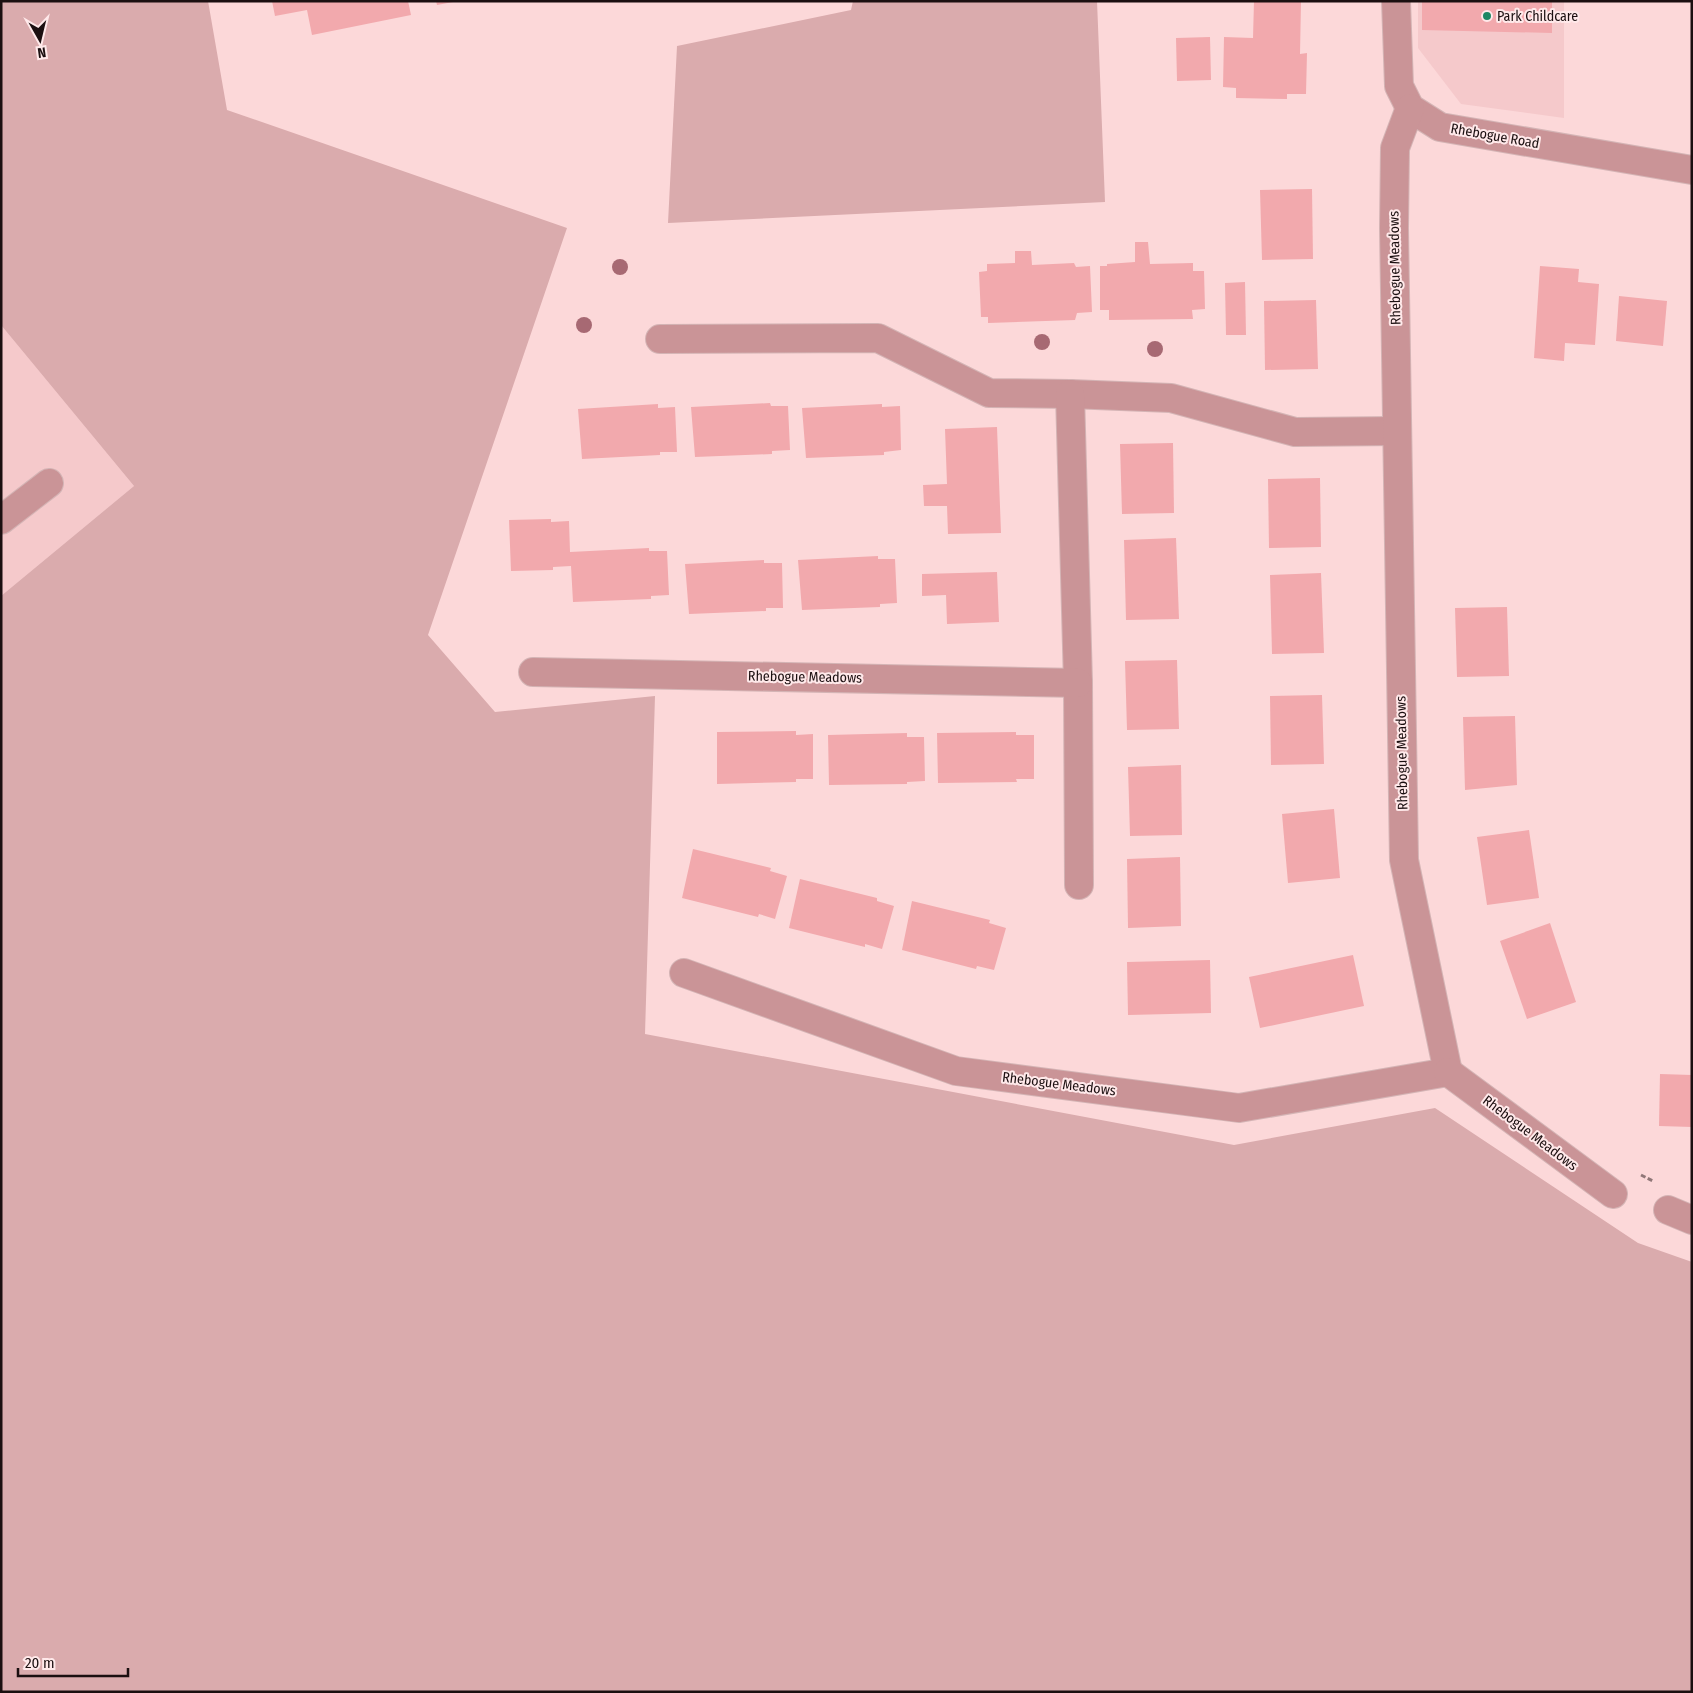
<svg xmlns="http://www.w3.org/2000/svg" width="1693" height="1693" font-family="'Fira Sans Condensed',sans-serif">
<rect width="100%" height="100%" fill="#fcd8d9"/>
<g fill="#f5c9cb">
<polygon points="1418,1 1564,1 1564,118 1461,104 1418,48"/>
<polygon points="1,325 134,486 1,596"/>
</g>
<g fill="#daabad">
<polygon points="1,1 208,1 227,110 567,228 428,635 495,712 655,696 645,1034 1234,1145 1435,1108 1638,1243 1692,1262 1692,1692 1,1692 1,596 134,486 1,325"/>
<polygon points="853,1 1097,1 1105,202 668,223 677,46 851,10"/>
</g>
<g fill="#f2a9ad">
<polygon points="272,1 408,1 411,15 312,35 307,10 275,16"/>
<polygon points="436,1 453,1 453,2 437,5"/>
<polygon points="1254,1 1301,1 1300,54 1307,53 1306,94 1287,94 1287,99 1236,98 1236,88 1223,87 1224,37 1253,38"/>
<polygon points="1422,1 1552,1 1552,33 1422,30"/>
<polygon points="1210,37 1211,80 1177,81 1176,38"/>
<polygon points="1312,189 1313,259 1262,260 1260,190"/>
<polygon points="1135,242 1148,242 1150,264 1193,263 1193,271 1204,271 1205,309 1192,310 1193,319 1109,320 1109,310 1100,310 1100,266 1107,266 1107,264 1135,262"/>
<polygon points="1015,251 1031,251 1032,265 1074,263 1076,267 1090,266 1092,312 1077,313 1075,320 988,323 988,317 981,317 979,272 987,271 987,264 1015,263"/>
<polygon points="1540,266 1579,269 1578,282 1599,284 1595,345 1565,343 1564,361 1534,358"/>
<polygon points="1245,282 1246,335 1226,335 1225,283"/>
<polygon points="1619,296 1667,301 1663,346 1616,341"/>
<polygon points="1316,300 1318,369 1265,370 1264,301"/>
<polygon points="770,403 771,406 788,406 790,450 772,451 772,454 695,457 691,407"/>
<polygon points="658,404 658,408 675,407 677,452 660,452 660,455 582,459 578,409"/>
<polygon points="882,404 882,407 900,406 901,450 884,452 884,455 806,458 802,408"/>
<polygon points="997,427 1001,533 948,534 947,506 924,506 923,485 947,484 945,429"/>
<polygon points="1173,443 1174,513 1122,514 1120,444"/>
<polygon points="1320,478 1321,547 1269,548 1268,479"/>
<polygon points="551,519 551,522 569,521 570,552 649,548 649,551 667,551 669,595 651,596 651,599 573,602 571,566 553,567 553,570 511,571 509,520"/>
<polygon points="1176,538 1179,619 1126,620 1124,540"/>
<polygon points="878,556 878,559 895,559 897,603 880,604 880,607 802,610 798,560"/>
<polygon points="764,560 764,563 782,563 783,608 766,608 766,611 689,614 685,564"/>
<polygon points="997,572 999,622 947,624 946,595 922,596 922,574"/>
<polygon points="1321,573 1324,653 1272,654 1270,575"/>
<polygon points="1507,607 1509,676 1457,677 1455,608"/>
<polygon points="1177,660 1179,729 1127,730 1125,661"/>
<polygon points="1322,695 1324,764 1271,765 1270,696"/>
<polygon points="1515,716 1517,785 1465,790 1463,717"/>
<polygon points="796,731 796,735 813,734 813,779 796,779 796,782 717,784 717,732"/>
<polygon points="1016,732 1016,735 1034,735 1034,779 1016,779 1017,782 938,783 937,733"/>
<polygon points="907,733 907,737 924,737 925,781 907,782 907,784 829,785 828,735"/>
<polygon points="1181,765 1182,835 1130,836 1128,767"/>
<polygon points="1334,809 1340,878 1288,883 1282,814"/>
<polygon points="1529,830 1539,898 1487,905 1477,837"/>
<polygon points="693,849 771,868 770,871 787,876 775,919 759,914 758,917 682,898"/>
<polygon points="1180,857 1181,926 1128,928 1127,859"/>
<polygon points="800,879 877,898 877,901 894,906 882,949 865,944 865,947 789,928"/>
<polygon points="912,901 990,920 989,923 1006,928 994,970 977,966 976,969 902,950"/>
<polygon points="1550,923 1576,1002 1527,1019 1500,941"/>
<polygon points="1353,955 1364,1006 1260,1028 1249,977"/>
<polygon points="1210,960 1211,1013 1128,1015 1127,962"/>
<polygon points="1660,1074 1692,1075 1692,1127 1659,1126"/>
</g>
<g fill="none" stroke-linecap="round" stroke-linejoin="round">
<g stroke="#d4b4b5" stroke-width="30">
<g id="minor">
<polyline points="1396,1 1399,86 1410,108 1440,127 1692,170"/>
<polyline points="660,339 878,338 989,393 1070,394 1171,398 1295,432 1397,431"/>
<polyline points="1070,394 1078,683 1079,885"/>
<polyline points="1,520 49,483"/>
<polyline points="533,672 1078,683"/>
<polyline points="684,973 956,1071 1239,1108 1448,1072 1404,860 1394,228 1395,148 1410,108"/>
<polyline points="1448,1072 1613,1194"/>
<polyline points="1668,1210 1692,1220"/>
</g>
</g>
<polyline stroke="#907778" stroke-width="3" stroke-dasharray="5 2.5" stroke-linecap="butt" points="1641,1175 1653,1181"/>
<use href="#minor" stroke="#ca9497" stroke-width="28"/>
</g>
<g fill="#a76973">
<circle cx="620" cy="267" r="8"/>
<circle cx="584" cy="325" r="8"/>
<circle cx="1042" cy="342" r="8"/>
<circle cx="1155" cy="349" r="8"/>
</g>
<circle fill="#1e8864" stroke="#ffe9ea" stroke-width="2" cx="1487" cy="16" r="5"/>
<g text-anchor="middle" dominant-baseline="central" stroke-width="4" stroke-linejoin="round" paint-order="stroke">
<g font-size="14" fill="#1b0f10" stroke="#ffe9ea" text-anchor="start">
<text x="1497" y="16">Park Childcare</text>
</g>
<g font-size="14" fill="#1b0f10" stroke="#ffe9ea">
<text transform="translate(1495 136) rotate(10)">Rhebogue Road</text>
<text transform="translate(1395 268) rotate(-91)">Rhebogue Meadows</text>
<text transform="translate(805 677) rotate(1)">Rhebogue Meadows</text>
<text transform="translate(1402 753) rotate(-91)">Rhebogue Meadows</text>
<text transform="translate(1059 1084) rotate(7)">Rhebogue Meadows</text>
<text transform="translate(1530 1133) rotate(37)">Rhebogue Meadows</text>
</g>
</g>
<rect width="1693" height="1693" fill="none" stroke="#1b0f10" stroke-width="5"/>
<g transform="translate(40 40) rotate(172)" stroke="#ffe9ea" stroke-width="4" paint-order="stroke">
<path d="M0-4L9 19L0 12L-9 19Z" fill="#1b0f10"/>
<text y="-8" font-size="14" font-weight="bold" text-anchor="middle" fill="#1b0f10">N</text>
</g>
<path d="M18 1668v8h110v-8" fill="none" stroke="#1b0f10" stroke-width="2.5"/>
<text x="25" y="1668" font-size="15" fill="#1b0f10" stroke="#ffe9ea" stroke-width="4" paint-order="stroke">20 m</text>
</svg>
